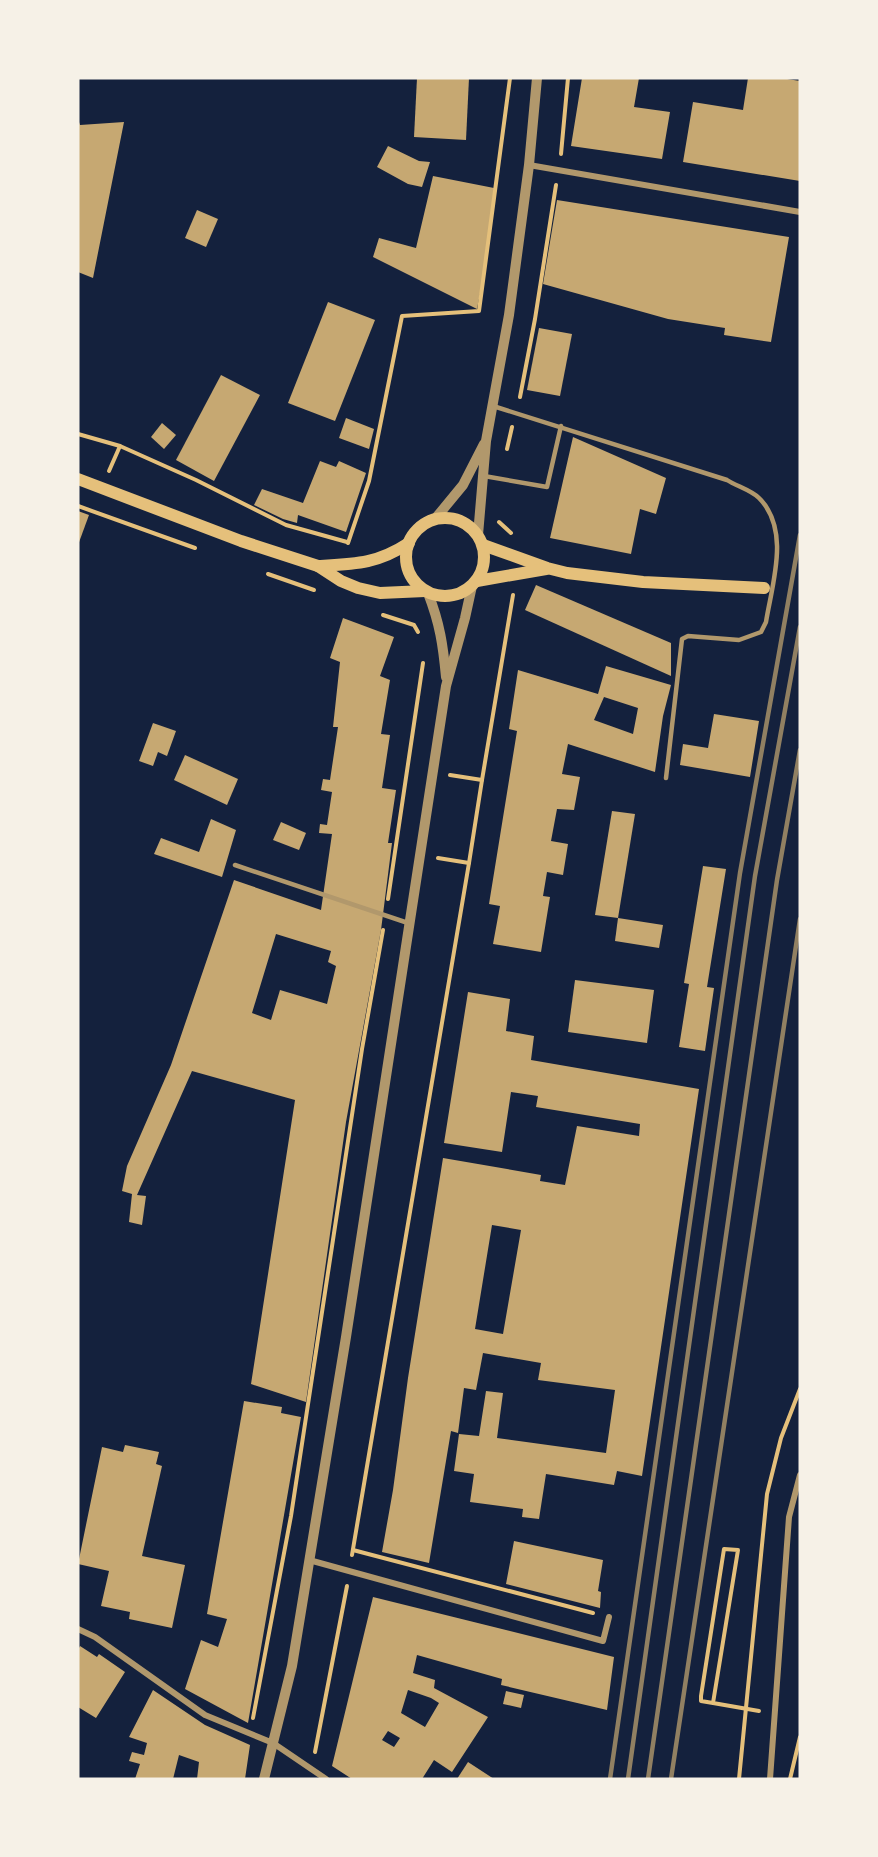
<svg xmlns="http://www.w3.org/2000/svg" width="878" height="1857" font-family="Overpass,sans-serif">
<rect width="100%" height="100%" fill="#14213d"/>
<g fill="#c6a872" fill-rule="evenodd">
<polygon points="417,78 469,78 466,140 414,137"/>
<polygon points="582,78 639,78 634,107 670,112 662,159 571,146"/>
<polygon points="748,78 781,78 800,81 800,181 683,162 693,102 743,110"/>
<polygon points="78,119 80,125 124,122 93,278 78,272"/>
<polygon points="388,146 419,161 430,162 422,187 408,184 377,167"/>
<polygon points="433,176 494,188 484,273 477,309 373,257 379,238 416,248"/>
<polygon points="557,200 789,237 771,342 724,335 725,328 668,319 543,284"/>
<polygon points="197,210 218,219 206,247 185,238"/>
<polygon points="328,302 375,320 335,421 288,403"/>
<polygon points="539,328 572,334 560,396 527,390"/>
<polygon points="221,375 260,395 214,481 176,460"/>
<polygon points="346,418 374,429 369,449 339,438"/>
<polygon points="162,423 176,435 164,449 151,437"/>
<polygon points="573,437 666,478 656,514 640,509 631,554 550,538"/>
<polygon points="320,461 336,467 339,461 366,473 346,532 298,515 297,523 283,519 254,505 262,489 303,503"/>
<polygon points="78,511 89,515 78,545"/>
<polygon points="536,585 671,643 671,676 525,610"/>
<path d="M343,618L394,637L380,676L390,680L381,734L390,735L382,788L396,790L388,843H392L381,930L346,1122L306,1402L251,1384L295,1100L192,1071L137,1195L146,1196L142,1225L129,1222L132,1194L122,1191L127,1166L171,1065L234,880L321,910L332,834L319,833L320,824L327,825L332,792L321,790L323,779L330,780L338,727H333L340,662L330,658ZM276,934L331,951L328,962L336,966L327,1004L280,990L271,1020L252,1013Z"/>
<path d="M606,666L671,685L663,716L655,772L568,744L562,774L580,777L574,810L557,809L551,841L568,844L563,875L547,872L543,896L550,897L541,952L493,944L500,906L489,904L517,731L509,729L518,670L598,694ZM604,697L638,708L633,734L594,720Z"/>
<polygon points="714,714 759,721 750,777 680,765 683,744 708,748"/>
<polygon points="153,723 176,731 167,756 158,752 153,766 139,761"/>
<polygon points="185,755 238,779 227,805 174,780"/>
<polygon points="612,811 635,814 618,918 595,915"/>
<polygon points="211,819 236,830 222,877 154,854 161,838 199,852"/>
<polygon points="281,822 306,833 299,850 273,840"/>
<polygon points="703,866 726,869 707,987 714,988 705,1051 679,1047 689,984 684,983"/>
<polygon points="618,918 663,925 659,948 615,941"/>
<polygon points="575,980 654,990 647,1043 568,1032"/>
<path d="M468,992L510,999L506,1031L534,1036L531,1060L699,1089L642,1476L617,1471L614,1485L546,1474L539,1519L522,1517L523,1509L470,1502L474,1474L454,1471L459,1434L479,1436L486,1391L503,1393L497,1438L606,1453L615,1390L538,1380L541,1363L483,1353L476,1390L464,1388L458,1433L451,1431L429,1563L382,1552L393,1490L408,1378L443,1158L541,1175L540,1181L565,1185L577,1126L639,1136L640,1124L536,1107L538,1096L511,1092L502,1152L444,1143ZM492,1225L521,1230L503,1334L475,1329Z"/>
<polygon points="244,1401 282,1407 281,1413 301,1417 248,1723 185,1689 201,1640 218,1647 227,1619 207,1614"/>
<polygon points="125,1445 159,1452 156,1464 162,1466 142,1556 185,1565 172,1628 129,1619 130,1612 101,1606 109,1571 78,1564 102,1447 123,1452"/>
<polygon points="514,1541 603,1560 598,1591 601,1592 600,1608 506,1584"/>
<path d="M373,1597L614,1657L607,1710L501,1685L502,1679L417,1655L413,1673L435,1680L434,1688L488,1717L452,1772L434,1760L422,1779H352L332,1766ZM408,1690L431,1698L439,1703L425,1727L401,1713ZM388,1731L400,1738L394,1747L382,1740Z"/>
<polygon points="80,1646 97,1657 99,1654 125,1672 96,1718 78,1707 78,1650"/>
<polygon points="153,1690 205,1725 250,1745 245,1779 197,1779 199,1762 179,1755 173,1779 135,1779 140,1764 129,1761 132,1752 144,1755 147,1743 129,1737"/>
<polygon points="506,1691 524,1695 521,1708 503,1704"/>
<polygon points="468,1762 494,1779 457,1779"/>
</g>
<g fill="none" stroke-linecap="round" stroke-linejoin="round">
<g stroke="#e5c07b" stroke-width="4">
<polyline points="561,154 568,78"/>
<polyline points="520,397 535,319 556,185"/>
<polyline points="78,434 120,446 196,480 286,525 347,542"/>
<polyline points="507,449 512,427"/>
<polyline points="109,471 120,446"/>
<polyline points="78,506 195,548"/>
<polyline points="499,522 511,533"/>
<polyline points="348,543 369,481 402,316 479,311 510,78"/>
<polyline points="268,574 314,590"/>
<polyline points="383,615 414,625 418,632"/>
<polyline points="450,775 482,780 513,595"/>
<polyline points="469,863 482,780"/>
<polyline points="388,899 423,663"/>
<polyline points="353,1550 593,1613"/>
<polyline points="352,1555 469,863 438,858"/>
<polyline points="713,1703 701,1701 701,1696 724,1549 738,1550 713,1703 759,1711"/>
<polyline points="253,1718 291,1516 362,1049 383,930"/>
<polyline points="315,1752 347,1586"/>
<polyline points="739,1779 767,1494 781,1438 800,1389"/>
<polyline points="790,1779 800,1737"/>
</g>
<g stroke="#b1986c" stroke-width="4.5">
<path d="M493,406L727,480C736,486 751,490 759,498C791,530 772,584 766,622L761,632L739,640L688,636L682,639L666,778"/>
<polyline points="484,476 547,487 561,426"/>
<polyline points="235,865 408,923"/>
</g>
<g stroke="#b1986c" stroke-width="6">
<polyline points="529,165 800,212"/>
<polyline points="309,1560 603,1641 609,1617"/>
<polyline points="78,1629 95,1637 205,1715 273,1743 326,1779"/>
<polyline points="770,1779 789,1517 800,1475"/>
</g>
<g stroke="#b1986c" stroke-width="10">
<polyline points="435,519 463,485 484,444"/>
<polyline points="478,535 486,441 509,315 529,165 537,78"/>
<path d="M428,593C440,624 443,645 446,677"/>
<polyline points="264,1779 292,1666 346,1337 446,686 465,618 472,586"/>
</g>
<g stroke="#e5c07b" stroke-width="12">
<polyline points="78,479 241,541 318,566 341,581 358,588 380,593 425,591"/>
<circle cx="445" cy="557" r="39"/>
<polyline points="483,545 547,568 567,573 643,582 764,588"/>
<path d="M318,566C355,564 377,564 409,543"/>
<polyline points="477,581 546,569"/>
</g>
<g stroke="#918062" stroke-width="4.5">
<polyline points="610,1779 740,873 800,535"/>
<polyline points="628,1779 755,876 800,627"/>
<polyline points="648,1779 777,880 800,750"/>
<polyline points="671,1779 800,919"/>
</g>
</g>
<rect width="878" height="1857" fill="none" stroke="#f6f1e7" stroke-width="159"/>
</svg>
